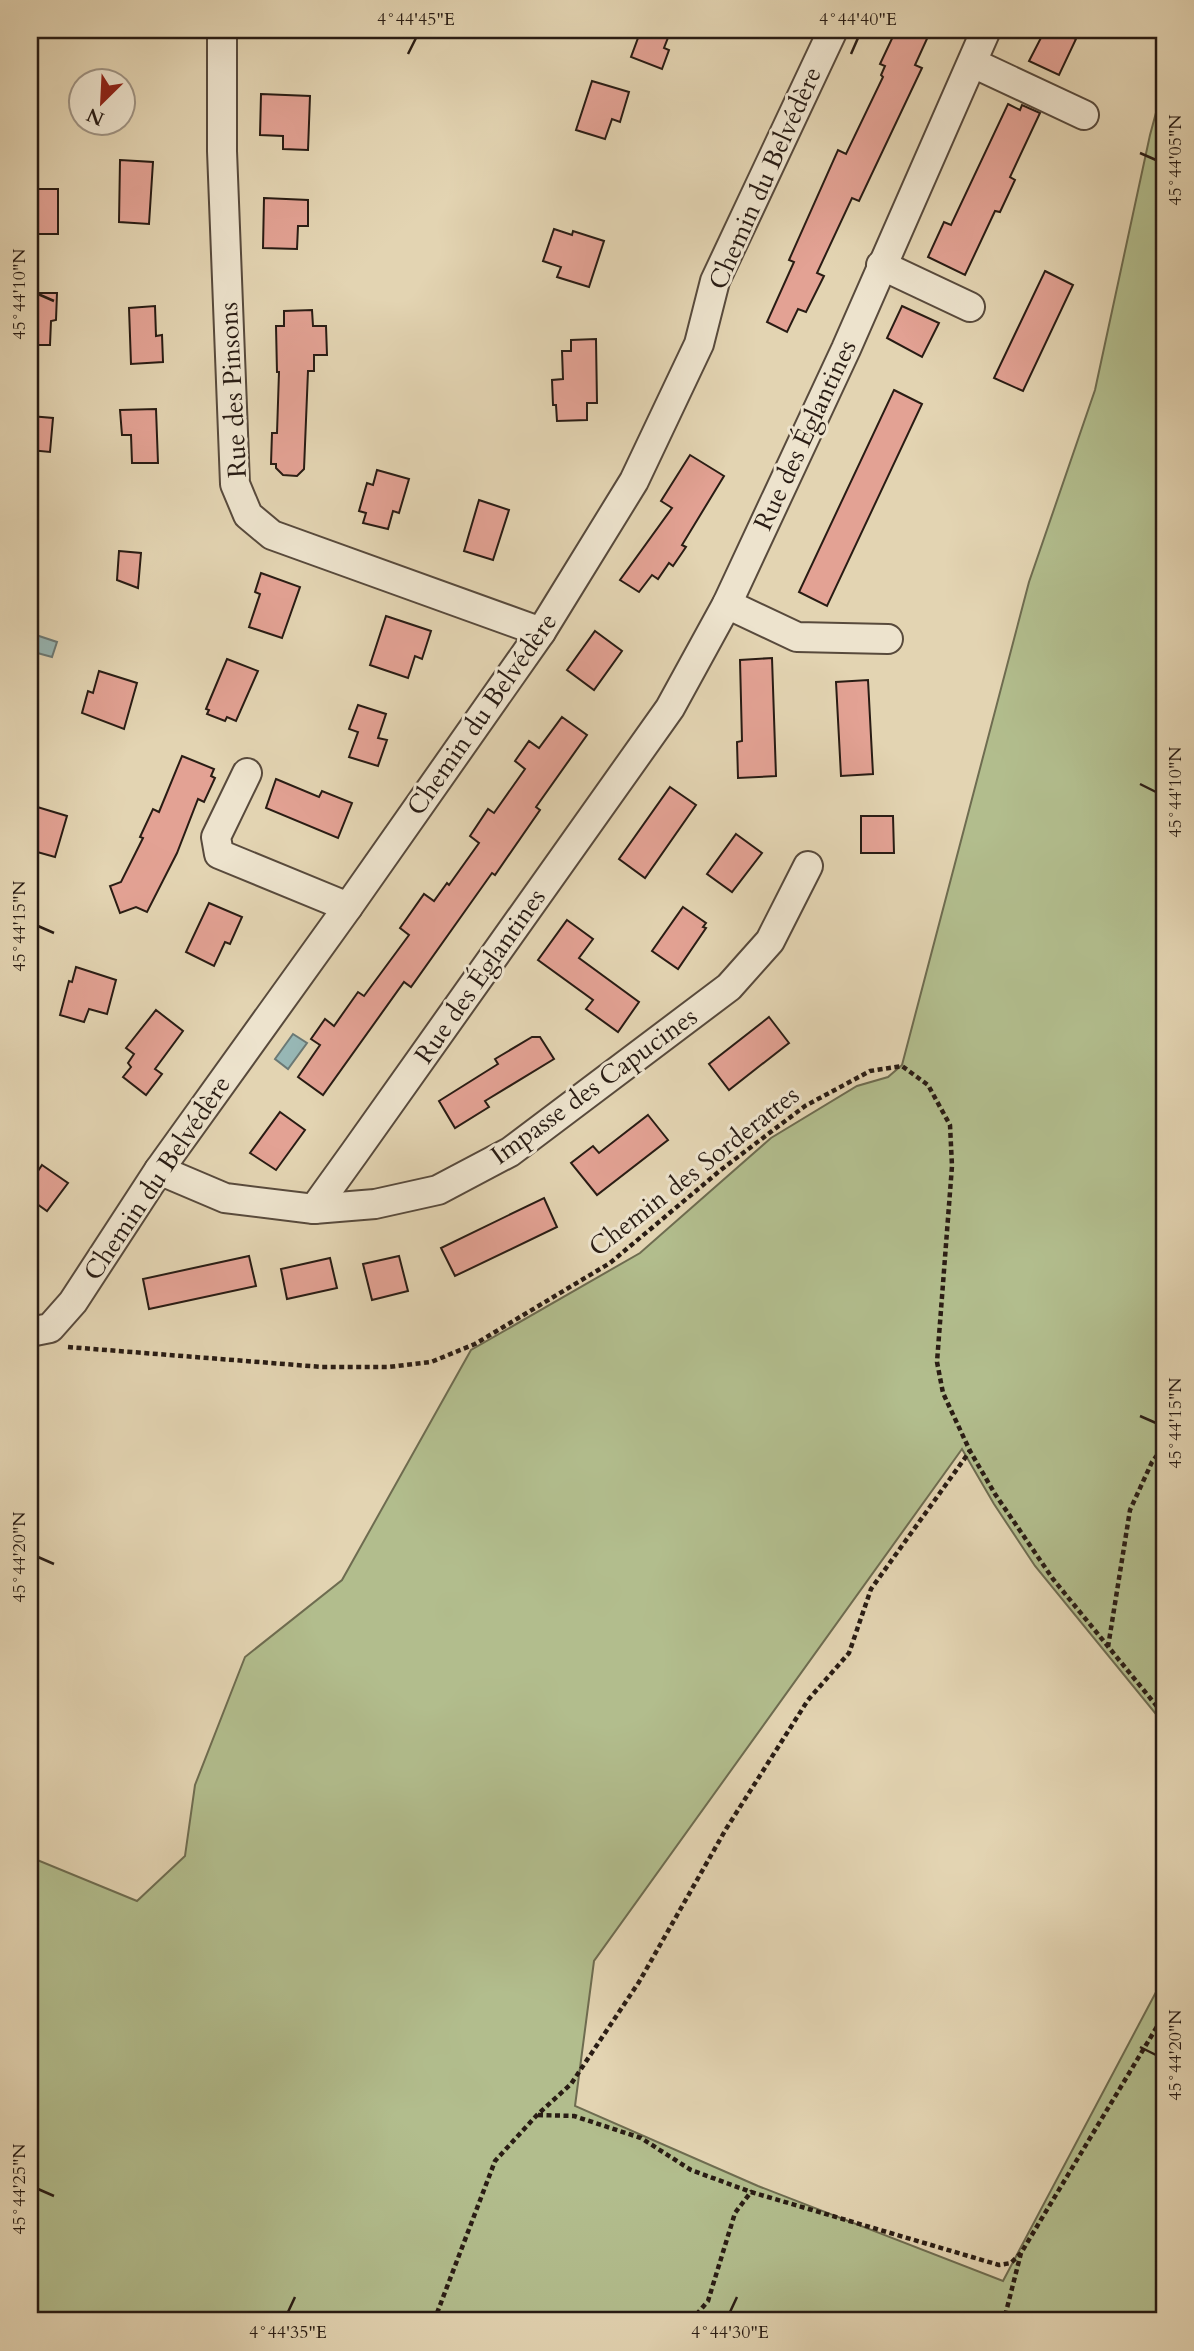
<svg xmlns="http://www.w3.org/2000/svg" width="1194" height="2351" font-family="Cardo,serif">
<rect width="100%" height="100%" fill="#e3d4b2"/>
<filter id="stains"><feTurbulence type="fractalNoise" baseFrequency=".00286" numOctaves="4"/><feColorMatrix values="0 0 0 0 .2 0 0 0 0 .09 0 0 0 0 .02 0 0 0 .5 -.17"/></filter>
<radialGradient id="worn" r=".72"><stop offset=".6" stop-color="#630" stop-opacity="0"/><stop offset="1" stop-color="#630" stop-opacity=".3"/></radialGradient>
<polygon fill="#b2bd8d" stroke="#6e6c50" stroke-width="2" points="1164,83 1164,1724 1035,1566 994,1504 962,1449 594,1961 575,2106 758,2186 1003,2281 1164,1977 1164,2321 30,2321 30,1857 137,1901 185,1856 195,1785 245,1657 342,1580 471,1350 640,1253 771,1138 857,1086 888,1077 902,1065 1029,582 1095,390 1150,135"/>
<g fill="#97b7b5" stroke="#6b7975" stroke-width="2">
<polygon points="30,633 57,642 52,657 30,651"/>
<polygon points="293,1034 307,1043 288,1069 275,1059"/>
</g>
<g fill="#e3a294" stroke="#291c14" stroke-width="2">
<polygon points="641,30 671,30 664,48 669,50 662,69 631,57"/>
<polygon points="896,30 931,30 915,65 922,68 859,201 852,198 817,273 824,276 806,312 798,309 787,332 767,322 794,262 789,260 838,150 846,154 883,77 881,75 885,66 880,64"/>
<polygon points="1045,30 1057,30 1076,39 1059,75 1029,61"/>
<polygon points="592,81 629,92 620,122 612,119 605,139 576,130"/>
<polygon points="261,94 310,96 308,150 283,149 283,136 260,135"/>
<polygon points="1008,104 1020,110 1022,105 1040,113 1010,177 1015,180 1000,212 995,211 965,275 928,257 944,222 951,225"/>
<polygon points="120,160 153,162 149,224 119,222"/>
<rect x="30" y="189" width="28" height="45"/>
<polygon points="264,198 308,200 308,226 298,226 297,249 263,248"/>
<polygon points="554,229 572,235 573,231 604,241 589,287 557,277 561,267 543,261"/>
<polygon points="1045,271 1073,285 1023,391 994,378"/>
<polygon points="30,293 57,293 56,320 51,321 50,345 30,345"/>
<polygon points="155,306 156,336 162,335 163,362 131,364 129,308"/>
<polygon points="902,306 939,323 922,357 887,338"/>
<polygon points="312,310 313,326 326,326 327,355 314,355 314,371 308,371 304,469 297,476 283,475 276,468 276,464 271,464 272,433 277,433 279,372 277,372 276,326 284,326 284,311"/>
<polygon points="596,339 597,403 587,403 587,420 557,421 556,405 553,405 552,380 563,379 562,351 571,351 571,340"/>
<polygon points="894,390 922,404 827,606 799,592"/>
<polygon points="156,409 158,463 132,463 131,435 122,435 120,410"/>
<polygon points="30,416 53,418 50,452 30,450"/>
<polygon points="690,455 724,476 682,545 686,547 673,566 669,563 658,579 652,575 639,592 620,580 672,508 661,501"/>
<polygon points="377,470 409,479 399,513 393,511 388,529 363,523 366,513 359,511 367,483 373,485"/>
<polygon points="479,500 509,510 493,560 464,551"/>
<polygon points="119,551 141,553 138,588 117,580"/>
<polygon points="261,573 300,587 282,638 249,627 260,594 255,592"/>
<polygon points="386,616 431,631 422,659 415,656 408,678 370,665"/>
<polygon points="595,631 622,651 594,690 567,670"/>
<polygon points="772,658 776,776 738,778 737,742 742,741 740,660"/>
<polygon points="227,659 258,671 236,721 227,717 225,721 207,714 209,710 206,709"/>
<polygon points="99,671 137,683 124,729 82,713 88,691 93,693"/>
<polygon points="868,680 873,774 841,776 836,682"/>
<polygon points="358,705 386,714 378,738 387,740 378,766 349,757 358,732 349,729"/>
<polygon points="562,717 587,735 536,807 540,810 495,875 492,873 411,987 404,982 323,1095 298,1077 320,1045 311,1039 325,1019 334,1026 358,992 364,996 409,935 400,928 424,894 434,901 447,883 449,885 479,843 470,836 488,809 494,813 525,769 515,761 529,741 539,748"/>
<polygon points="182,756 214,769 211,776 215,778 204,802 198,799 177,853 147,912 136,907 120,913 110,886 121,882 143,838 140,837 153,809 159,812"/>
<polygon points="276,779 319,797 322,791 352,803 338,838 266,808"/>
<polygon points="670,787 696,805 645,878 619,859"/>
<polygon points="34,806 67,816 55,857 30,850 30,819"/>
<polygon points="861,816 893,816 894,853 861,853"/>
<polygon points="736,834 762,853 732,892 707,874"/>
<polygon points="209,903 242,917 230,944 225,942 214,966 186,952"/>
<polygon points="683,907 706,923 703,927 706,928 678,969 652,951"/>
<polygon points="567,920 593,939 579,958 639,1002 618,1032 586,1009 593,1000 538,960"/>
<polygon points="76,967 116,980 107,1014 89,1009 84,1022 60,1015 69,981 72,982"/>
<polygon points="156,1010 183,1031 155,1069 162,1074 146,1095 123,1077 131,1067 128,1063 134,1054 126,1048"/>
<polygon points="769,1017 789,1043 729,1090 709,1064"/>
<polygon points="532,1037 540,1037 554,1059 485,1101 489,1107 455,1128 439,1101 498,1064 495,1059"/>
<polygon points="280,1112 305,1130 276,1170 250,1153"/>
<polygon points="648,1115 668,1140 597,1195 571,1163 593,1146 599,1153"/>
<polygon points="42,1165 68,1183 47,1211 30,1199 30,1183"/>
<polygon points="544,1198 557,1227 455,1276 441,1248"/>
<polygon points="249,1256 256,1286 149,1309 143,1279"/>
<polygon points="399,1256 408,1291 372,1300 363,1264"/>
<polygon points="330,1258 337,1288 287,1299 281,1269"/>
</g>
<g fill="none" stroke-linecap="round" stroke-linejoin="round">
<g stroke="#584a3c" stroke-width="32">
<g id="minor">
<polyline points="222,30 222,151 235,484 248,515 272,535 541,632"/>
<polyline points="973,63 1084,115"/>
<polyline points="881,265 970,307"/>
<polyline points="727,604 797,637 888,639"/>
<polyline points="247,773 216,837 219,854 348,907"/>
<polyline points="159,1170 225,1198 314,1209 355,1152 670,708 727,604 846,349 986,30"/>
<polyline points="314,1209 375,1204 438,1190 510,1152 729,987 770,941 808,866"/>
<polyline points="30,1332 50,1328 73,1302 159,1170 348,907 541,632 634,481 699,344 715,281 833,30"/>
</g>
</g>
<g stroke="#291c14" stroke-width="4.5" stroke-dasharray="5 3.5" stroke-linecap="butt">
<polyline points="68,1347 322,1367 389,1367 431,1362 475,1344 610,1263 722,1169 805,1106 870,1071 902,1066 928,1085 950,1125 952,1166 937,1362 943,1393 970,1451 995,1494 1053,1579 1164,1715"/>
<polyline points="1108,1647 1130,1510 1152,1462 1164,1446"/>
<polyline points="538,2115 574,2116 641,2138 691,2170 751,2192"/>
<polyline points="434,2321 495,2161 537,2115 571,2084 639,1982 726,1829 808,1700 849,1653 871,1589 970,1451"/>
<polyline points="691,2321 708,2301 735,2213 751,2192 999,2265 1011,2263 1021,2253"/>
<polyline points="999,2321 1005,2316 1021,2253 1164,2015"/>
</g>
<use href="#minor" stroke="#ede3cd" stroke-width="28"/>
</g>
<path fill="none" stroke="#291c14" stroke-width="2.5" d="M408,54L416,38M851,54L858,38M1140,153L1156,160M38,294L54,301M1140,784L1156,792M38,926L54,933M1140,1416L1156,1423M38,1557L54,1564M1140,2047L1156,2055M38,2189L54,2196M288,2312L295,2297M730,2312L737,2297"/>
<g text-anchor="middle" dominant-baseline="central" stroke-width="6" stroke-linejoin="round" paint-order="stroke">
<g font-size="26" fill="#291c14" stroke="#ede3cd">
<text transform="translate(765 178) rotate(-66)">Chemin du Belvédère</text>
<text transform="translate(233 390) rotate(-93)">Rue des Pinsons</text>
<text transform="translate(805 435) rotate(-65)">Rue des Églantines</text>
<text transform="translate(482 714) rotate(-55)">Chemin du Belvédère</text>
<text transform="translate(480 976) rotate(-55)">Rue des Églantines</text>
<text transform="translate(594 1086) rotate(-36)">Impasse des Capucines</text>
<text transform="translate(694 1171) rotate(-38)">Chemin des Sorderattes</text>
<text transform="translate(157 1178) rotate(-56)">Chemin du Belvédère</text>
</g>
</g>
<rect width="1194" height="2351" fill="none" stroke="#e3d4b2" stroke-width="77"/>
<g transform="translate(102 102) rotate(204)"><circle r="33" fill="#ede3cd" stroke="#9f9383" stroke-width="2"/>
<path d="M0-5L12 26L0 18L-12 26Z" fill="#8f2418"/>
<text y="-10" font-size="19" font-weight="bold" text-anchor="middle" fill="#291c14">N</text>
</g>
<rect x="38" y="38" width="1118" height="2274" fill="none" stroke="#291c14" stroke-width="2.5"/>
<g font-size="18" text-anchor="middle" fill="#291c14">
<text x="416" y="25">4°44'45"E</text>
<text x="858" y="25">4°44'40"E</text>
<text transform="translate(1175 160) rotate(-90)" y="6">45°44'05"N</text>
<text transform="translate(19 294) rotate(-90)" y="6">45°44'10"N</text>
<text transform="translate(1175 792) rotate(-90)" y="6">45°44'10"N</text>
<text transform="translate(19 926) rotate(-90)" y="6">45°44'15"N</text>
<text transform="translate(1175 1423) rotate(-90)" y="6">45°44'15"N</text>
<text transform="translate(19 1557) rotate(-90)" y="6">45°44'20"N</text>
<text transform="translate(1175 2055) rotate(-90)" y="6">45°44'20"N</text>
<text transform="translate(19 2189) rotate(-90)" y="6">45°44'25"N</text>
<text x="288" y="2338">4°44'35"E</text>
<text x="730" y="2338">4°44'30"E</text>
</g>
<rect width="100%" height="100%" filter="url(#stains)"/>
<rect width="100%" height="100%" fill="url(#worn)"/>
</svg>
